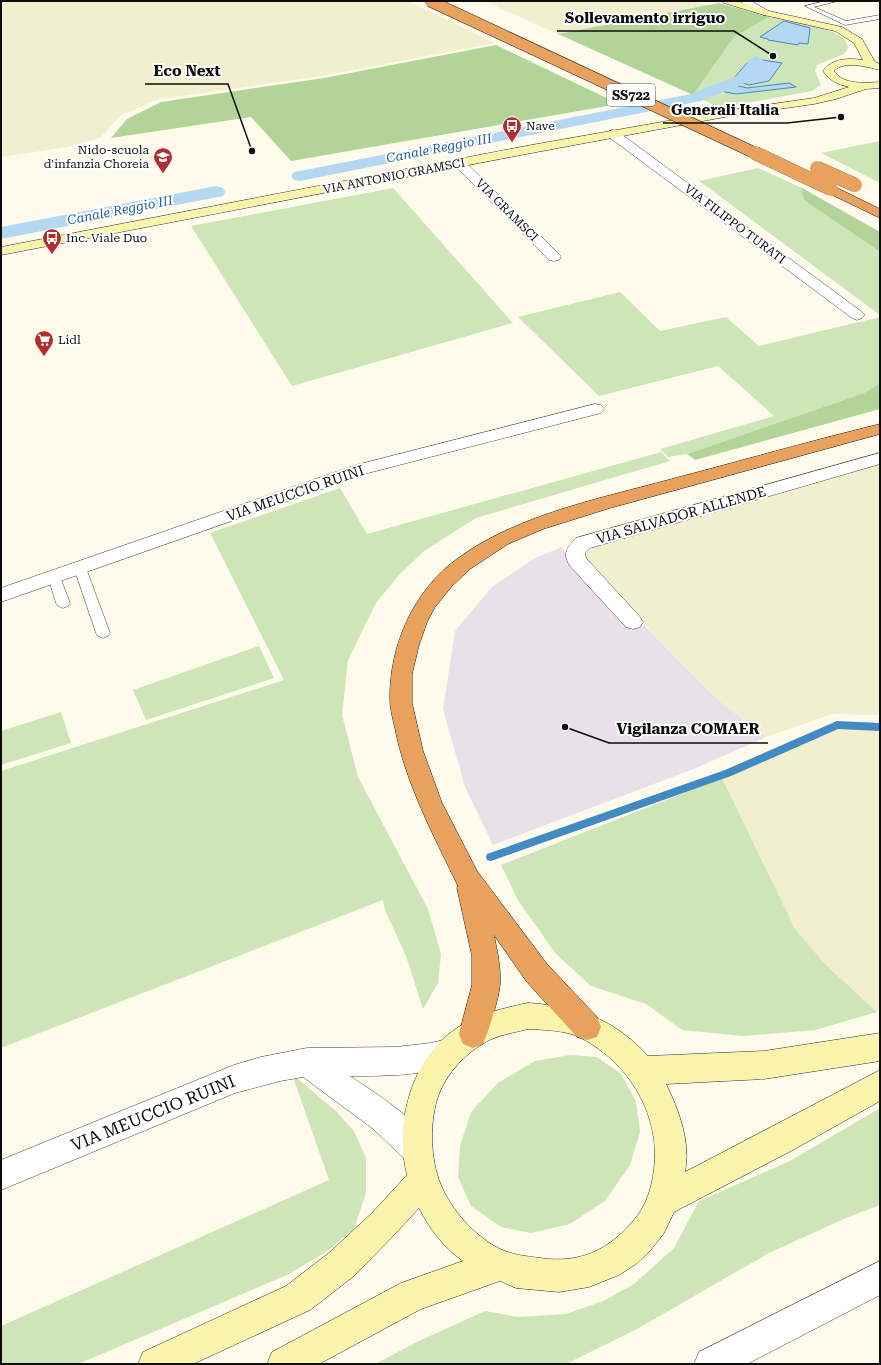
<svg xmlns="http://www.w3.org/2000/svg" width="881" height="1365" font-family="'Roboto Serif',serif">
<rect width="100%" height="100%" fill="#fefbec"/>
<polygon fill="#e9e0ea" points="562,547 572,564 633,630 644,625 717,699 766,737 696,768 493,845 465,787 443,709 455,631 492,587 535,558"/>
<g fill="#f1efce">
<polygon points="1,1 408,1 495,43 321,76 159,99 120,116 100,138 68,147 1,157"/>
<polygon points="484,1 693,1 707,6 558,34"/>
<polygon points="880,464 880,715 832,714 766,737 717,699 584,562 583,554 595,547"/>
<polygon points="840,729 880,730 880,1010 877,1012 825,964 795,929 722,778 814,735"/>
</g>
<g fill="#cee5b8">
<path d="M769,17C790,22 830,25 845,40C847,43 848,46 848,49L844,54L817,65L815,71L821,85L812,91L720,108L693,95L734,37Z"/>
<polygon points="880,141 880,183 821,153"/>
<polygon points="758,168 802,188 802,194 805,201 880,252 880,315 699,181"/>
<polygon points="393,188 513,323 292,386 191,226"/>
<polygon points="620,292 660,331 726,317 759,346 880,317 880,383 864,393 687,454 668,457 660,449 774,416 718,366 599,396 518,317"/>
<polygon points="661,452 670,461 476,518 424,551 399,575 376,603 348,660 342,715 358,777 428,909 441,954 438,983 423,1009 406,956 385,910 383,900 1,1048 1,771 284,680 210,533 340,488 367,534"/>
<polygon points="259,646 274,678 146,720 133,690"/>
<polygon points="61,712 71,743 1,765 1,731"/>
<polygon points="722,778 795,929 825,964 877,1012 815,1030 743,1036 682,1030 646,1004 591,986 555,953 518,900 501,865"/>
<polygon points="570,1055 597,1057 621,1074 636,1101 640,1132 630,1165 605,1201 570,1224 531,1233 501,1227 471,1206 458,1177 460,1146 471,1112 498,1083 535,1061"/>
<polygon points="292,1074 337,1112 354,1131 366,1158 366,1193 354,1229 326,1252 287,1275 78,1364 1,1364 1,1326 329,1180"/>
<polygon points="880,1108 880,1205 846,1218 769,1253 637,1329 566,1364 375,1364 419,1341 485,1311 518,1317 566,1314 603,1301 634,1284 674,1248 699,1201 790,1161"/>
</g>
<g fill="#b2d499">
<polygon points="719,3 769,17 734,37 693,95 558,34"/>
<polygon points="496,45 619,104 291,161 251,117 111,138 127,119 161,102 324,78"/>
<polygon points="802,188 880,232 880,252 805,201 802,194"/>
<polygon points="880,383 880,409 695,460 687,454 864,393"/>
</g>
<g fill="#b4d8f1" stroke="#418ac2">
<polygon points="784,21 810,28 808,44 799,43 798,45 768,40 768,39 760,37"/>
<polygon points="756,59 782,63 769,81 749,85 736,81 737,80 733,79 747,63 753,64"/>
<polygon points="789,83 796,87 736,94 725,92 724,90 735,85 747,88"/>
</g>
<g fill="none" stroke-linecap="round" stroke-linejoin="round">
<polygon fill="#418ac2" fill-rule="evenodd" points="837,721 880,723 880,731 838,729 731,776 491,861 487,860 486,857 487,854 725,770"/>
<g fill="#b4d8f1" fill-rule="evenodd">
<polygon points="756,56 761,58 764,61 750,81 701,101 300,181 294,180 291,176 294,172 300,171 691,94 739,75 751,58"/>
<polygon points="216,186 223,188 225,192 223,196 1,239 1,227"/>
</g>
<g stroke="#3f3f3f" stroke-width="1">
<g id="lane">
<polygon points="825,1 838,1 814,7 846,21 880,15 880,19 845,25 805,6"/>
<polygon points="80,564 84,565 86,568 110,633 108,636 103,638 98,636 96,633 74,568 76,565"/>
<polygon points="54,573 59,574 60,577 70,603 68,606 63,608 58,606 56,603 48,577 49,574"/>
</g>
</g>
<g stroke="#3f3f3f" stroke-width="1">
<g id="street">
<polygon points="739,1 751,1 772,13 770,15 764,15"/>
<polygon points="613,130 617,131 862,312 865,315 862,318 857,320 852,318 609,137 607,134 609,131"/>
<polygon points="459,159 463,160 559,254 561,257 559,260 554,261 549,260 455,166 453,163 455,160"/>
<polygon points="595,404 601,405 604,409 601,413 368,473 1,602 1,588 356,465"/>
<path d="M880,453V464L590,548L585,553L586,558L640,617L643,622L640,627L633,629L626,627L570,566C562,553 567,548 576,538Z"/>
<path d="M448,1039L458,1043L462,1053L458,1063C424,1076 386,1076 350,1076C375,1093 420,1120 431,1148L427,1159L416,1163L405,1159L372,1128L303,1077L280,1081L235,1093L1,1190V1160L234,1065L261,1057L307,1048L396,1047L431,1043Z"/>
<polygon points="880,1261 880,1295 747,1364 694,1364 699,1352"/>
</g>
</g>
<g stroke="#2e2e2e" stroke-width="1">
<g id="secondary">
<path d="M722,1H737L769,11L842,27L862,39L875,62L880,64V70C867,67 844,60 834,71C843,85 865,83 880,82V88L866,89L836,99L814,104L730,116L526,154L1,255V247L526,146L730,110L814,98L849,87C837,84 830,81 823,71C832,58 849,58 863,60L854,43L835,31L764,15L724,3Z"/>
<path d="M528,1003C578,1006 614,1019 648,1056L764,1051L880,1033V1061L764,1079L666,1084C679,1110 691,1143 685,1172L880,1070V1101L791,1151L674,1212L664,1233L650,1251L636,1264L619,1275L589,1287L559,1292L516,1288L500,1281L421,1309L319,1364H267L272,1352L401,1283L463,1261C443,1247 430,1229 419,1208L394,1235L354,1276L310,1310L193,1364H138L143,1352L286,1286L330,1252L372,1213L407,1175C394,1124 411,1058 457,1028C478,1014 504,1008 528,1003ZM528,1029C545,1030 566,1030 581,1038C633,1065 665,1123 652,1181C649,1196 644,1208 634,1220C609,1250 580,1264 540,1258C525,1256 512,1255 498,1248C474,1235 452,1211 441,1185C430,1160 429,1120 439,1094C447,1073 465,1054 484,1043C497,1035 513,1033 528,1029Z"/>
</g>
</g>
<g stroke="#1d1d1d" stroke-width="1">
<g id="highway">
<polygon points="831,185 880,209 880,218 826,192 824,189 826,186"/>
<path d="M880,424V434L610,508L543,529L508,544L470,569L452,586L435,607L427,622L419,645L412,674V703L423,751L442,803L477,871L547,964L597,1017L601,1027L597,1037L587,1040L577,1037L527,982L494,935C497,951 501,967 500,984C499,998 489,1030 483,1044L473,1048L463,1044L459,1034L472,985V956L457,888L458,886C433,834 406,784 395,728C393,719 390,709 390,700C389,647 413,591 457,559C516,515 602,498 672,479C741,461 810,441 880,424Z"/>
</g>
</g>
<use href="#lane" fill="#fff" fill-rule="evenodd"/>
<use href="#street" fill="#fff" fill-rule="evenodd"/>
<use href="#secondary" fill="#f9f3ac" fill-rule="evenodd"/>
<use href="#highway" fill="#e9a25e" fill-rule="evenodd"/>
<g stroke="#1d1d1d" stroke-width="12" stroke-linecap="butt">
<polyline id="highway-bridge-far1" points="430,1 757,154"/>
</g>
<g stroke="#1d1d1d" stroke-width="14" stroke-linecap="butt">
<g id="highway-bridge">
<polyline points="755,153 831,189"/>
<polyline points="817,168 855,185"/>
</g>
</g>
<use href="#highway-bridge-far1" stroke="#e9a25e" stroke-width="11"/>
<use href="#highway-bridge" stroke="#e9a25e" stroke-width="14"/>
</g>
<defs>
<g id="bus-pin" transform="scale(1)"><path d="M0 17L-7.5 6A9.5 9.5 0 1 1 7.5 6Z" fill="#b12f31" stroke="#fff"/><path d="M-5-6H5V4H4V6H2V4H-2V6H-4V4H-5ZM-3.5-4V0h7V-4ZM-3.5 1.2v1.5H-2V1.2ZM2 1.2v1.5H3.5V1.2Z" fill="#fff"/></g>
<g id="school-pin" transform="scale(1)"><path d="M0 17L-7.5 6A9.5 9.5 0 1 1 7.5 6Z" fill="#b12f31" stroke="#fff"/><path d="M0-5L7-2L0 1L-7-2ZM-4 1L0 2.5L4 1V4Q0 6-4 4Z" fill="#fff"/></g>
<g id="supermarket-pin" transform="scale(1)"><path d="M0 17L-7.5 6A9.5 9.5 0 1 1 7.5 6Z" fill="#b12f31" stroke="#fff"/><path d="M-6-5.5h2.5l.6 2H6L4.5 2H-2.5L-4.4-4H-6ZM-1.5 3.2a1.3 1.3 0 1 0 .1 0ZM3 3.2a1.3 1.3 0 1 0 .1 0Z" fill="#fff"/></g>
</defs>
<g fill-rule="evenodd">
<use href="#bus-pin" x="512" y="126"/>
<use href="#school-pin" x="163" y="157"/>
<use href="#bus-pin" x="52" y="238"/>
<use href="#supermarket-pin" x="44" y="340"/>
</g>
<g text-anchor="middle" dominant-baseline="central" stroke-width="4" stroke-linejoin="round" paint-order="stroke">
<g font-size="12" fill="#0c0c0c" stroke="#fff" text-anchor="start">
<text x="526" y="126">Nave</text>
<text x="149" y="150" text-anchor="end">Nido-scuola<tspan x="149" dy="14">d'infanzia Choreia</tspan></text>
<text x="66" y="238">Inc. Viale Duo</text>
<text x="58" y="340">Lidl</text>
</g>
<g font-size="12" fill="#0c0c0c" stroke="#fff">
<text transform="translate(394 176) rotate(-11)">VIA ANTONIO GRAMSCI</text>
<text transform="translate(507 210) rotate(45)">VIA GRAMSCI</text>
<text transform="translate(735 224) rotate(37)">VIA FILIPPO TURATI</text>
</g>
<rect fill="#fff" stroke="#555" stroke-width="1" x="607" y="84" width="48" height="22" rx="3"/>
<g font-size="13" font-weight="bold" fill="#0c0c0c">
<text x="631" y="95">SS722</text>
</g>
<g font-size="13" font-style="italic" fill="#1f5d93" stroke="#fff">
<text transform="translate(439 148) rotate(-11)">Canale Reggio III</text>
<text transform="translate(120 210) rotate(-11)">Canale Reggio III</text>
</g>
<g font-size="14" fill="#0c0c0c" stroke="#fff">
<text transform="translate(295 493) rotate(-19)">VIA MEUCCIO RUINI</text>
<text transform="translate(681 515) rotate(-16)">VIA SALVADOR ALLENDE</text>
</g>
<g font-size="17" fill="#0c0c0c" stroke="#fff">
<text transform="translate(153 1113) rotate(-22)">VIA MEUCCIO RUINI</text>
</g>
</g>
<path fill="none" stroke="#0c0c0c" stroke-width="1.5" d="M773 56L734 31H557M252 151L228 84H145M841 117L787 123H663M565 727L609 743H768"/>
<g fill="#0c0c0c" stroke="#fff" stroke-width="1.5">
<circle cx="773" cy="56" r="4"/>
<circle cx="252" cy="151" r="4"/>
<circle cx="841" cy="117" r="4"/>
<circle cx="565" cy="727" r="4"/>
</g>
<g font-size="15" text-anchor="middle" font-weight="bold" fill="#0c0c0c" stroke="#fff" stroke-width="4" stroke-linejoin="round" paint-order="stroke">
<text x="645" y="23">Sollevamento irriguo</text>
<text x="187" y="76">Eco Next</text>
<text x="725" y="115">Generali Italia</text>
<text x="688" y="734">Vigilanza COMAER</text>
</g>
<rect width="881" height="1365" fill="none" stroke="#0c0c0c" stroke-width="4"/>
</svg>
